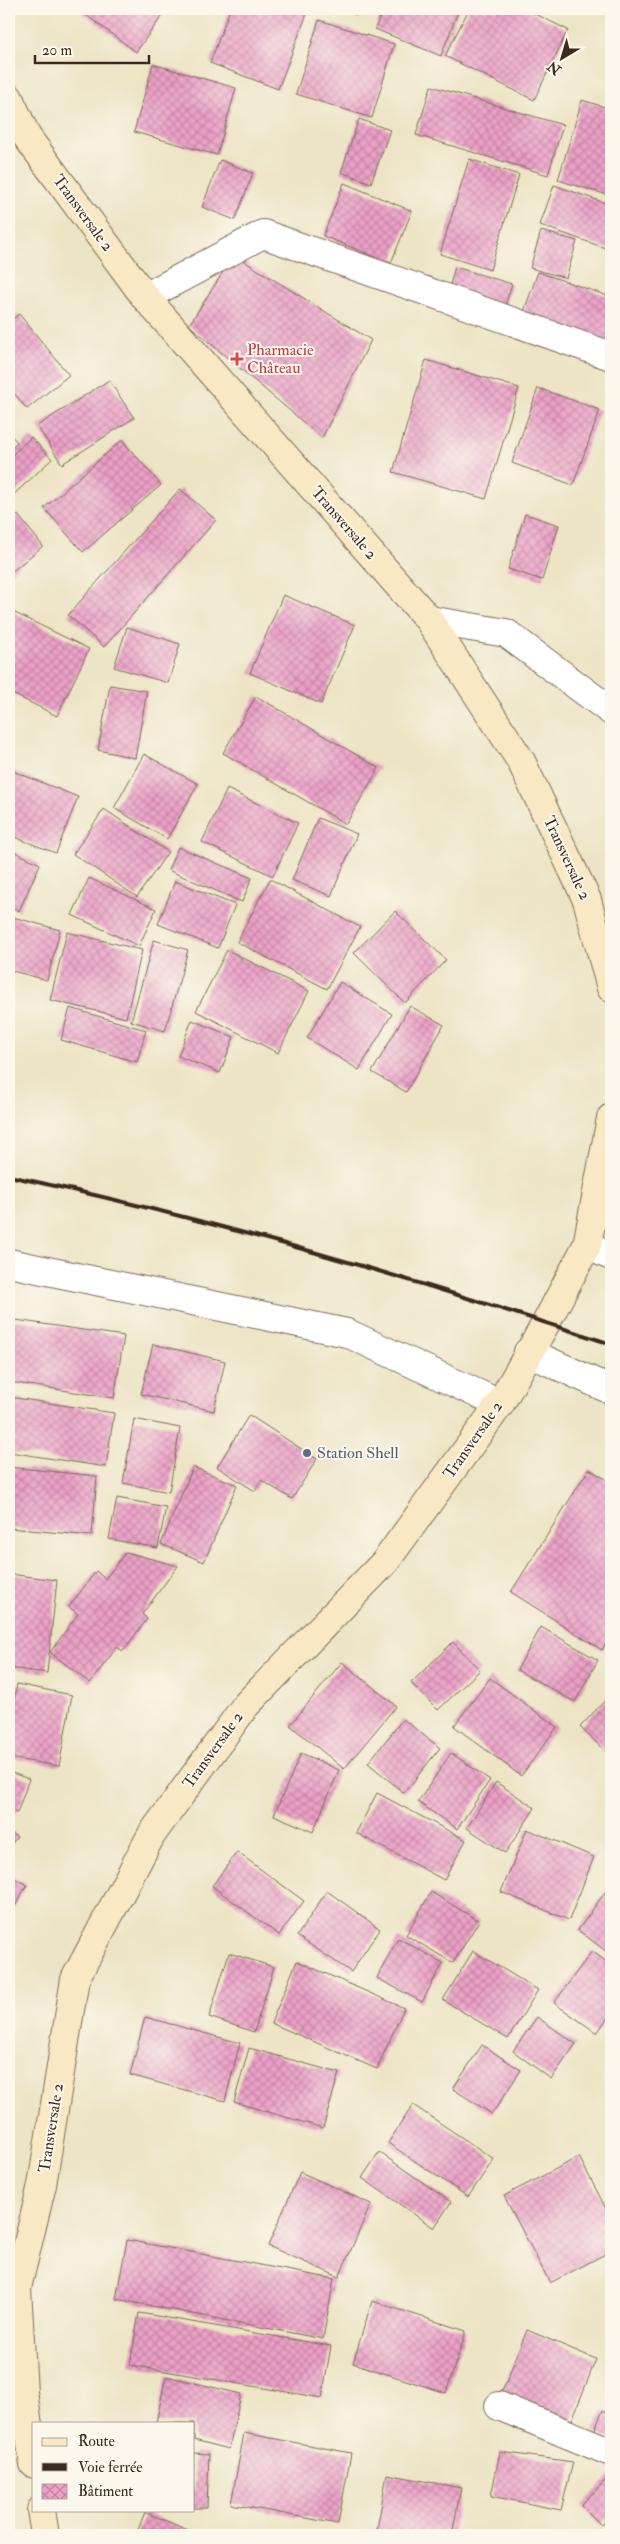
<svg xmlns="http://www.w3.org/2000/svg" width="620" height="2544" font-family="'IM FELL Double Pica',serif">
<defs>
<pattern id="building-cross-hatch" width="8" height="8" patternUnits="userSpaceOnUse" patternTransform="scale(1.25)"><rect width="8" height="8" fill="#eca0c7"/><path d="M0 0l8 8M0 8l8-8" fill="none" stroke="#c083a1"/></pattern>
</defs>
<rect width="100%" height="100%" fill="#fbf7ec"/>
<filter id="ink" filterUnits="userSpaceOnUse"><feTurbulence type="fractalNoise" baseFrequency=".02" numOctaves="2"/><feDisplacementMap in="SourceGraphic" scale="10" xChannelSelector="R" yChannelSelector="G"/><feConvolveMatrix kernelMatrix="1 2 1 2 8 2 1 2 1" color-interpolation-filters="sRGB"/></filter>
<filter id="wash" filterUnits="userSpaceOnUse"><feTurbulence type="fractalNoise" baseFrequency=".0096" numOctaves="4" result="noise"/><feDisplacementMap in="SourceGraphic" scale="20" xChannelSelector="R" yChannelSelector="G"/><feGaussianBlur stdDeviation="1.12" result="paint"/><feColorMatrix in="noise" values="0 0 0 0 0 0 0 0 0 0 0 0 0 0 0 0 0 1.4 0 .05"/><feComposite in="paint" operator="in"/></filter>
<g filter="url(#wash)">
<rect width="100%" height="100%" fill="#ede4c5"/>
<g id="blocks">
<g fill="url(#building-cross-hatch)">
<polygon points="78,9 167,9 136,52"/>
<polygon points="230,9 301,9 308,11 278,89 210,63"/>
<polygon points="340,9 359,9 357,15"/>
<polygon points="383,9 459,9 441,56 375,29"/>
<polygon points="469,9 525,9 568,30 534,100 445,56"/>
<polygon points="319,20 394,44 372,118 296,94"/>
<polygon points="153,64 236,88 217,155 134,132"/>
<polygon points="431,86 563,125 548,175 416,135"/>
<polygon points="582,100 611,109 611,196 558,180"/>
<polygon points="359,119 390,130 371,183 341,172"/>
<polygon points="469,159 519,175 490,270 440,254"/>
<polygon points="220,160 253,173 235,220 202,207"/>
<polygon points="344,183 412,211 391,263 323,236"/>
<polygon points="554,185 611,205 611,250 540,225"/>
<polygon points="541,231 577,241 566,278 530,268"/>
<polygon points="234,255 371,340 322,438 189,325"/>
<polygon points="455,267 512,284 503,312 447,296"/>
<polygon points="538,272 611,297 611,344 523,314"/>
<polygon points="19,314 69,375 27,409 9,387 9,322"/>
<polygon points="426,360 519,388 486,499 393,472"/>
<polygon points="109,380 134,418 62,464 37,426"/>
<polygon points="538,388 600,410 573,485 512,463"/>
<polygon points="9,433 17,442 9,450"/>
<polygon points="31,437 52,459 9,499 9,458"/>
<polygon points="122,440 161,485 83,552 44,508"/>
<polygon points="180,489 216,520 104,647 68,615"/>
<polygon points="525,514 559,525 542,580 508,569"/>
<polygon points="18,515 43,546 9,574 9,523"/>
<polygon points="283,595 355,625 321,704 250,673"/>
<polygon points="9,610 89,649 57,716 9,692"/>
<polygon points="127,627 180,644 168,683 114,667"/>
<polygon points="110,685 147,691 135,758 98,750"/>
<polygon points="256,696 379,768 346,824 223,753"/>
<polygon points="144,754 198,784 167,839 114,808"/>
<polygon points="13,771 78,797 56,853 9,835 9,781"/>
<polygon points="227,789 298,823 273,876 202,842"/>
<polygon points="104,809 168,852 137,897 73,854"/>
<polygon points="318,818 357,834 331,896 292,880"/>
<polygon points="178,847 252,878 242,902 168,870"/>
<polygon points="9,849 40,864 19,911 9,906"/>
<polygon points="89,878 156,909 139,946 72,915"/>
<polygon points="270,879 360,927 327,989 237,942"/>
<polygon points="175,881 235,905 218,948 158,924"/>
<polygon points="395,911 446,960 405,1003 354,953"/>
<polygon points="9,916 60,930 47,980 9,970"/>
<polygon points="67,932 142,950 126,1018 50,1000"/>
<polygon points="154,940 188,950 165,1031 131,1021"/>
<polygon points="227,950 309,991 278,1053 196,1011"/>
<polygon points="340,982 392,1014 359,1070 307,1038"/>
<polygon points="410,1006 444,1025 406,1092 372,1072"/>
<polygon points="70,1008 146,1030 137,1062 61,1040"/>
<polygon points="192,1020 234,1037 220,1073 178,1056"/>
<polygon points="9,1319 124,1336 114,1398 9,1382"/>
<polygon points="153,1344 225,1361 214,1411 141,1394"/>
<polygon points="9,1397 114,1413 106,1467 9,1452"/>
<polygon points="249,1415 317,1459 292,1499 261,1480 255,1491 217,1467"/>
<polygon points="134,1419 180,1428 169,1492 123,1483"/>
<polygon points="9,1467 97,1476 92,1536 9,1528"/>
<polygon points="193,1467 237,1485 204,1562 161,1544"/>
<polygon points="589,1469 611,1482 611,1636 602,1650 511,1592"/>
<polygon points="117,1498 166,1507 158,1548 109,1539"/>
<polygon points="126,1552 178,1566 142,1614 147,1619 123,1651 117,1647 90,1683 50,1652 78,1614 69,1607 96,1571 105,1579"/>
<polygon points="9,1574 57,1580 47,1673 9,1668"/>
<polygon points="541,1627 598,1660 575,1702 517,1670"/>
<polygon points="453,1642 480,1670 438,1710 411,1683"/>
<polygon points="342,1662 396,1706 344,1769 290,1725"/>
<polygon points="490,1678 557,1727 521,1776 454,1726"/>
<polygon points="17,1684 72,1695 59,1766 9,1758 9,1730"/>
<polygon points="611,1694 611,1757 580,1727"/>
<polygon points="403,1719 440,1748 404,1793 368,1763"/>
<polygon points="301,1753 339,1770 313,1832 274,1815"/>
<polygon points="451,1753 490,1780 457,1829 418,1802"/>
<polygon points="9,1772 29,1779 17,1813 9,1810"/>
<polygon points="496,1782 535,1808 505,1853 467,1828"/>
<polygon points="377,1793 466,1840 444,1880 356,1833"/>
<polygon points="527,1829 594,1857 569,1920 501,1892"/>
<polygon points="9,1830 17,1837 9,1847"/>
<polygon points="237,1852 304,1901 279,1935 212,1886"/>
<polygon points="9,1875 27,1885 9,1917"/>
<polygon points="611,1884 611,1955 578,1930"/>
<polygon points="327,1891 380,1929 351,1972 297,1936"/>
<polygon points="431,1892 479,1921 453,1963 406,1935"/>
<polygon points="398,1938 443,1963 422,2002 377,1978"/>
<polygon points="473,1951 538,1990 508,2039 443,2000"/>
<polygon points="592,1951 611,1965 611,2013 597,2033 554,2003"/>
<polygon points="229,1953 274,1967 254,2032 209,2017"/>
<polygon points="297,1961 404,2008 377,2069 271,2023"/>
<polygon points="145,2017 240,2043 225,2101 130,2075"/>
<polygon points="537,2017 576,2044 551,2079 513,2051"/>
<polygon points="482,2045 521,2070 492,2114 453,2089"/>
<polygon points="249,2048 339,2073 323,2128 234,2102"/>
<polygon points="413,2105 494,2159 468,2197 388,2143"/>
<polygon points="379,2152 451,2202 434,2228 362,2178"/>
<polygon points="579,2157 611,2218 611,2251 550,2283 504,2196"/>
<polygon points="300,2172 371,2204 339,2277 268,2246"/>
<polygon points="127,2240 334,2279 323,2339 116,2299"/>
<polygon points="372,2301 466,2331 446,2393 353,2363"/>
<polygon points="139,2313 331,2346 322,2398 130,2365"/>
<polygon points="527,2330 596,2359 572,2420 502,2392"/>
<polygon points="166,2376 241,2394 229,2449 194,2440 194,2423 156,2423"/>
<polygon points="603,2410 611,2414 611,2438 594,2431"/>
<polygon points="244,2433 351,2453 338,2524 231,2504"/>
<polygon points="500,2452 573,2462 561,2510 491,2496"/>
<polygon points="194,2453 209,2454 207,2508 194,2508"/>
<polygon points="387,2474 461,2488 452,2535 376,2535"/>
<polygon points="611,2475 611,2514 601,2525 581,2505"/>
<polygon points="145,2512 200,2535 136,2535"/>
</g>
</g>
</g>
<g filter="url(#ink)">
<use href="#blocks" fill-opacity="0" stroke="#796b58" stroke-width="1"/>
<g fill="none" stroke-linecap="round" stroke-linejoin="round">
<g stroke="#796b58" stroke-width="30">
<g id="minor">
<polyline points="145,297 263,234 611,356"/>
<polyline points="429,620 506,633 611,711"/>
<polyline points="587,1245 611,1256"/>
<polyline points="528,1352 611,1390"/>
<polyline points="499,2406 611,2452"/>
</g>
</g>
<g stroke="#796b58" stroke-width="30">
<polyline id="tertiary" points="9,1263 347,1333 500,1404"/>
</g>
<g stroke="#796b58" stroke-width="30">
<g id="secondary">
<polyline points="9,98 27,137 145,297 429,620 521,761 587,900 611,988"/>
<polyline points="34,2464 23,2392 17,2288 42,2185 75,1979 152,1834 246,1705 385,1562 500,1404 546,1323 587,1245 611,1118"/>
<polyline points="41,2510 45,2535"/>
</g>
</g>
<use href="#minor" stroke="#fff" stroke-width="28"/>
<use href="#tertiary" stroke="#fff" stroke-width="28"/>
<use href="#secondary" stroke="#f8e8c3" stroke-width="28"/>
<path stroke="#3b2a1e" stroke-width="4" d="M9,1176C213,1219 413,1279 611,1344"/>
</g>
</g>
<path fill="#e0444e" stroke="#fbf7ec" stroke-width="2" d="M234.5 351.5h5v5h5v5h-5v5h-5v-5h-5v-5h5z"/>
<circle fill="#5c6f8a" stroke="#fbf7ec" stroke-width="2" cx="307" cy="1453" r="5"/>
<g text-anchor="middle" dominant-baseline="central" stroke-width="4" stroke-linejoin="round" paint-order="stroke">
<g font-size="16" fill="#3b2a1e" stroke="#fbf7ec">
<text transform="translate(83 213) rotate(54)">Transversale 2</text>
<text transform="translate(344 523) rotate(49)">Transversale 2</text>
<text transform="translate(567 858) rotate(65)">Transversale 2</text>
<text transform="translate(473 1440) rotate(-55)">Transversale 2</text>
<text transform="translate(213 1750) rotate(-54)">Transversale 2</text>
<text transform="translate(51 2128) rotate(-81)">Transversale 2</text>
</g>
<g font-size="16" fill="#be3a42" stroke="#fbf7ec" text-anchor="start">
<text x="247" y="350">Pharmacie<tspan x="247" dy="18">Château</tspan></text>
</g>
<g font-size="16" fill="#4e5e75" stroke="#fbf7ec" text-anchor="start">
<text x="317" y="1453">Station Shell</text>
</g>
</g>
<rect width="620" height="2544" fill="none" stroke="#fbf7ec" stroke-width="30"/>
<rect x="32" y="2422" width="162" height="90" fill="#fbf7ec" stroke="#aea59a"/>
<rect x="42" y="2438" width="25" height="8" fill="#f8e8c3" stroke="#aea59a"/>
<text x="78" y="2446" font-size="15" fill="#3b2a1e">Route</text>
<rect x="42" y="2463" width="25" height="8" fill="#3b2a1e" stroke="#aea59a"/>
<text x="78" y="2472" font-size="15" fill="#3b2a1e">Voie ferrée</text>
<rect x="42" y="2484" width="25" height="15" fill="url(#building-cross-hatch)" stroke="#aea59a"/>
<text x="78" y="2496" font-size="15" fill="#3b2a1e">Bâtiment</text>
<g transform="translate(562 58) rotate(218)" stroke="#fbf7ec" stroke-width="4" paint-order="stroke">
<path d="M0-4L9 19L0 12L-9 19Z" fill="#3b2a1e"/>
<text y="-8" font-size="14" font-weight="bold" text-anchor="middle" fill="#3b2a1e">N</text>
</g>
<path d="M35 55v8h114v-8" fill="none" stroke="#3b2a1e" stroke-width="2.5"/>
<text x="42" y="55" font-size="15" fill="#3b2a1e" stroke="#fbf7ec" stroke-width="4" paint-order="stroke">20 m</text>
</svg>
